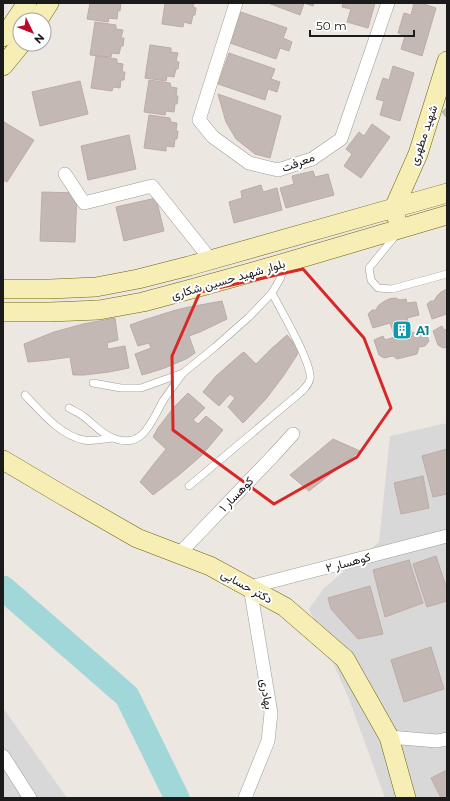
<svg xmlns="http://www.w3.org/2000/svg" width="450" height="801" font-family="Montserrat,Vazirmatn,sans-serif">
<rect width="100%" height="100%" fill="#ede7e1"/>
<g fill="#d9d8d8">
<polygon points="447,423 447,798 385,798 349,699 309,609 324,588 379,542 390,436"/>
<polygon points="3,708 67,798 3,798"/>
</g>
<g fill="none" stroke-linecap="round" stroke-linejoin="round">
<polyline stroke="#a2d7d9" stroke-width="25" points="3,588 127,696 177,798"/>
</g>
<g fill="#c4b8b5" stroke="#bdaba4">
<polygon points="90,3 121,3 120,11 118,10 117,19 109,18 108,22 87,19"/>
<polygon points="165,3 194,3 193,7 196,8 195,15 193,15 191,24 184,22 183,27 162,24"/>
<polygon points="268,3 314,3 313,6 304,3 300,15"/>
<polygon points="343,3 375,3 368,28 347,22 351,9 342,7"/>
<polygon points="414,3 421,3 436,8 422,56 401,49 405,36 398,33 404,13 411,15"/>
<polygon points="241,12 287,28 283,38 292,42 289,51 280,48 276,59 230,43"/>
<polygon points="95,22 116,25 116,29 123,30 121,38 124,38 123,46 121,46 119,54 112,53 111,57 90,55"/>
<polygon points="150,45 171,48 171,52 178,53 176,61 179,62 178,69 176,69 174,77 167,76 166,81 145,78"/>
<polygon points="229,53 275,69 271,79 280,82 277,92 268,89 265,100 218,84"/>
<polygon points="96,56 117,59 117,63 123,64 122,72 125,72 124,80 121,80 120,88 113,87 112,91 91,88"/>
<polygon points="393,66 414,73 400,121 380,115 384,101 376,99 383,78 389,80"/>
<polygon points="149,80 170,83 171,87 177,88 176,96 178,96 177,104 175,104 174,112 166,111 165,115 144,112"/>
<polygon points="80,81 88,114 40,126 32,92"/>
<polygon points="218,94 281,116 270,158 255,154 236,139 226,122"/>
<polygon points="447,107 447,118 442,112"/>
<polygon points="149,115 170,118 171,122 177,123 176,131 178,131 177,139 175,139 174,147 166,146 166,151 144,148"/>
<polygon points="4,122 34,140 7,182 3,180 3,124"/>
<polygon points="372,124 390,137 361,178 344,166 352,154 346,149 359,132 364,136"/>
<polygon points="129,135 136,169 88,180 81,146"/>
<polygon points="313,171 315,177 328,174 334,195 286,208 280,188 294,184 292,176"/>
<polygon points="261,185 263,192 277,188 282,210 234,223 229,202 242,198 241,191"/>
<polygon points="42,192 77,193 75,242 40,241"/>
<polygon points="156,198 164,231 124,241 116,207"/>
<polygon points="447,289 447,314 432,319 427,304 431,301 434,301 437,296 441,292"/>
<polygon points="395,298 400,300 406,299 407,303 416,302 419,315 407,318 412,333 417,332 417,329 423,326 429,341 425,346 419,347 417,354 397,359 393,356 384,358 379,355 374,340 383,336 385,340 395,337 390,323 373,328 368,314 372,310 376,310 378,306 383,302 389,299"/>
<polygon points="222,301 227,319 200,332 189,336 195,353 186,359 162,369 142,375 135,354 151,348 149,343 138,346 130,325 144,320 176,310 189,307"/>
<polygon points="115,318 118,340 107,343 108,349 125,346 129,368 109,372 84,375 73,375 70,357 49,360 28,362 24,344 54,332 83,324"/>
<polygon points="442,326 444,330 447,329 447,347 443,348 438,345 433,331"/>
<polygon points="287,335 298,348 297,355 284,375 266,399 243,423 228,407 235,398 230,394 219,406 203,392 216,376 241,354 244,352 256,364 271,349"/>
<polygon points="188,393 205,408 193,420 198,424 206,416 223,430 202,455 179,475 153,495 140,482 153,465 166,449 153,437 158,428 174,407"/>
<polygon points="333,439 360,451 309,491 290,475"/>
<polygon points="447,449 447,494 433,497 422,456"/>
<polygon points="423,476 429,508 401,514 394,483"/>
<polygon points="436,556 447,589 447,601 427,607 413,564"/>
<polygon points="409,560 423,603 385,617 373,570"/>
<polygon points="370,586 383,634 358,639 331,609 328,598"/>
<polygon points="431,647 444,689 404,702 391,660"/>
<polygon points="447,770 447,798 441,798 431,778"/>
</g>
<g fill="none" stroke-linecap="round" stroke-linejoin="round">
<g stroke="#9c9c9c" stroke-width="8">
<g id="lane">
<polyline points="396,235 369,268 371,280 378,288 392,289 447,274"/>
<polyline points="93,383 121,388 141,388 183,373 215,347 249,317 272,293 280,279 285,266"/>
<path d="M25,395C41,412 61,436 84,440C93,442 103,439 112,438"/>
<path d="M69,408C74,411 79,413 83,416C93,423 101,434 113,438C143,450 151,422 163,401C169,392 176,383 183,373"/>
<path d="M189,486L294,398C300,393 308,387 310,379C313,364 280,309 272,293"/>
</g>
</g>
<g stroke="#9c9c9c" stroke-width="14">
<g id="street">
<polyline points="236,3 199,120 213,137 249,163 278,170 312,159 341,139 388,3"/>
<polyline points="65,174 84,203 152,186 211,260"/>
<polyline points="179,554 273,456 293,434"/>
<polyline points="389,737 437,741 447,739"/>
<polyline points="3,756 30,798"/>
<polyline points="245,798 268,741 271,713 250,587 447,536"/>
</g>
</g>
<g stroke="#6c6508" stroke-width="20">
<g id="secondary">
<polyline points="38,20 49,3"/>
<polyline points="3,37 10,28 27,3"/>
<polyline points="3,66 21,44"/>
<polyline points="396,216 394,208 418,154 447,61"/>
<polyline points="3,289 50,289 96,287 138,279 189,266 447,193"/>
<polyline points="3,312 50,312 99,310 143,302 195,288 267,268 447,215"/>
<polyline points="3,460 64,496 137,538 210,566 285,607 345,659 389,737 406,798"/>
</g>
</g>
<use href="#lane" stroke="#fff" stroke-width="7"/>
<use href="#street" stroke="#fff" stroke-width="13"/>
<use href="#secondary" stroke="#f6eeb5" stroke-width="19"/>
</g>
<path fill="none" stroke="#d62828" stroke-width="3" stroke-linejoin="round" d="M303,269L364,338L391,408L357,457L274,504L173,430L172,356L200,292Z"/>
<defs>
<g id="building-square" transform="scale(1)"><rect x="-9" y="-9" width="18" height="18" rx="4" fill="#0f9aa8" stroke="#fff"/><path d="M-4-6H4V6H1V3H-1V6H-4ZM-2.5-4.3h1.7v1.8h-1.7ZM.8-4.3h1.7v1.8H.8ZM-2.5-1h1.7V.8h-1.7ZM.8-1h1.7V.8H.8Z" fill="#fff"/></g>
</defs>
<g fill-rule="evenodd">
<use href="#building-square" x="402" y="330"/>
</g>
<g text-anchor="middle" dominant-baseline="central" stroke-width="4" stroke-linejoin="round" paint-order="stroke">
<g font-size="12" fill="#1b1b1b" stroke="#fff">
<text transform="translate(423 135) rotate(-71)">شهید مطهری</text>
<text transform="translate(298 162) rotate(-21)">معرفت</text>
<text transform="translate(228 279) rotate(-16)">بلوار شهید حسین شکاری</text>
<text transform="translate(236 494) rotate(-46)">کوهسار ۱</text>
<text transform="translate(348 562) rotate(-15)">کوهسار ۲</text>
<text transform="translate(247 586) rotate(29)">دکتر حسابی</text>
<text transform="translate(267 694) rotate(81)">بهادری</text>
</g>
<g font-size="12" font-weight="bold" fill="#0d838f" stroke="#fff" text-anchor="start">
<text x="416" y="330">A1</text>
</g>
</g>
<rect width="450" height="801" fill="none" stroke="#1b1b1b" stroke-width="8"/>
<g transform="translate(32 32) rotate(133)"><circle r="19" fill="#ffffff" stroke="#a4a4a4"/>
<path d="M0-3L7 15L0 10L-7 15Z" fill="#bf0729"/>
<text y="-6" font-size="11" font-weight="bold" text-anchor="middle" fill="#1b1b1b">N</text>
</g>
<path d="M310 30v6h104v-6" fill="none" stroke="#1b1b1b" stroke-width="2"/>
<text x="316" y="30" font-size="12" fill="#1b1b1b" stroke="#ffffff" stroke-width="3" paint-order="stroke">50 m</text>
</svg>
